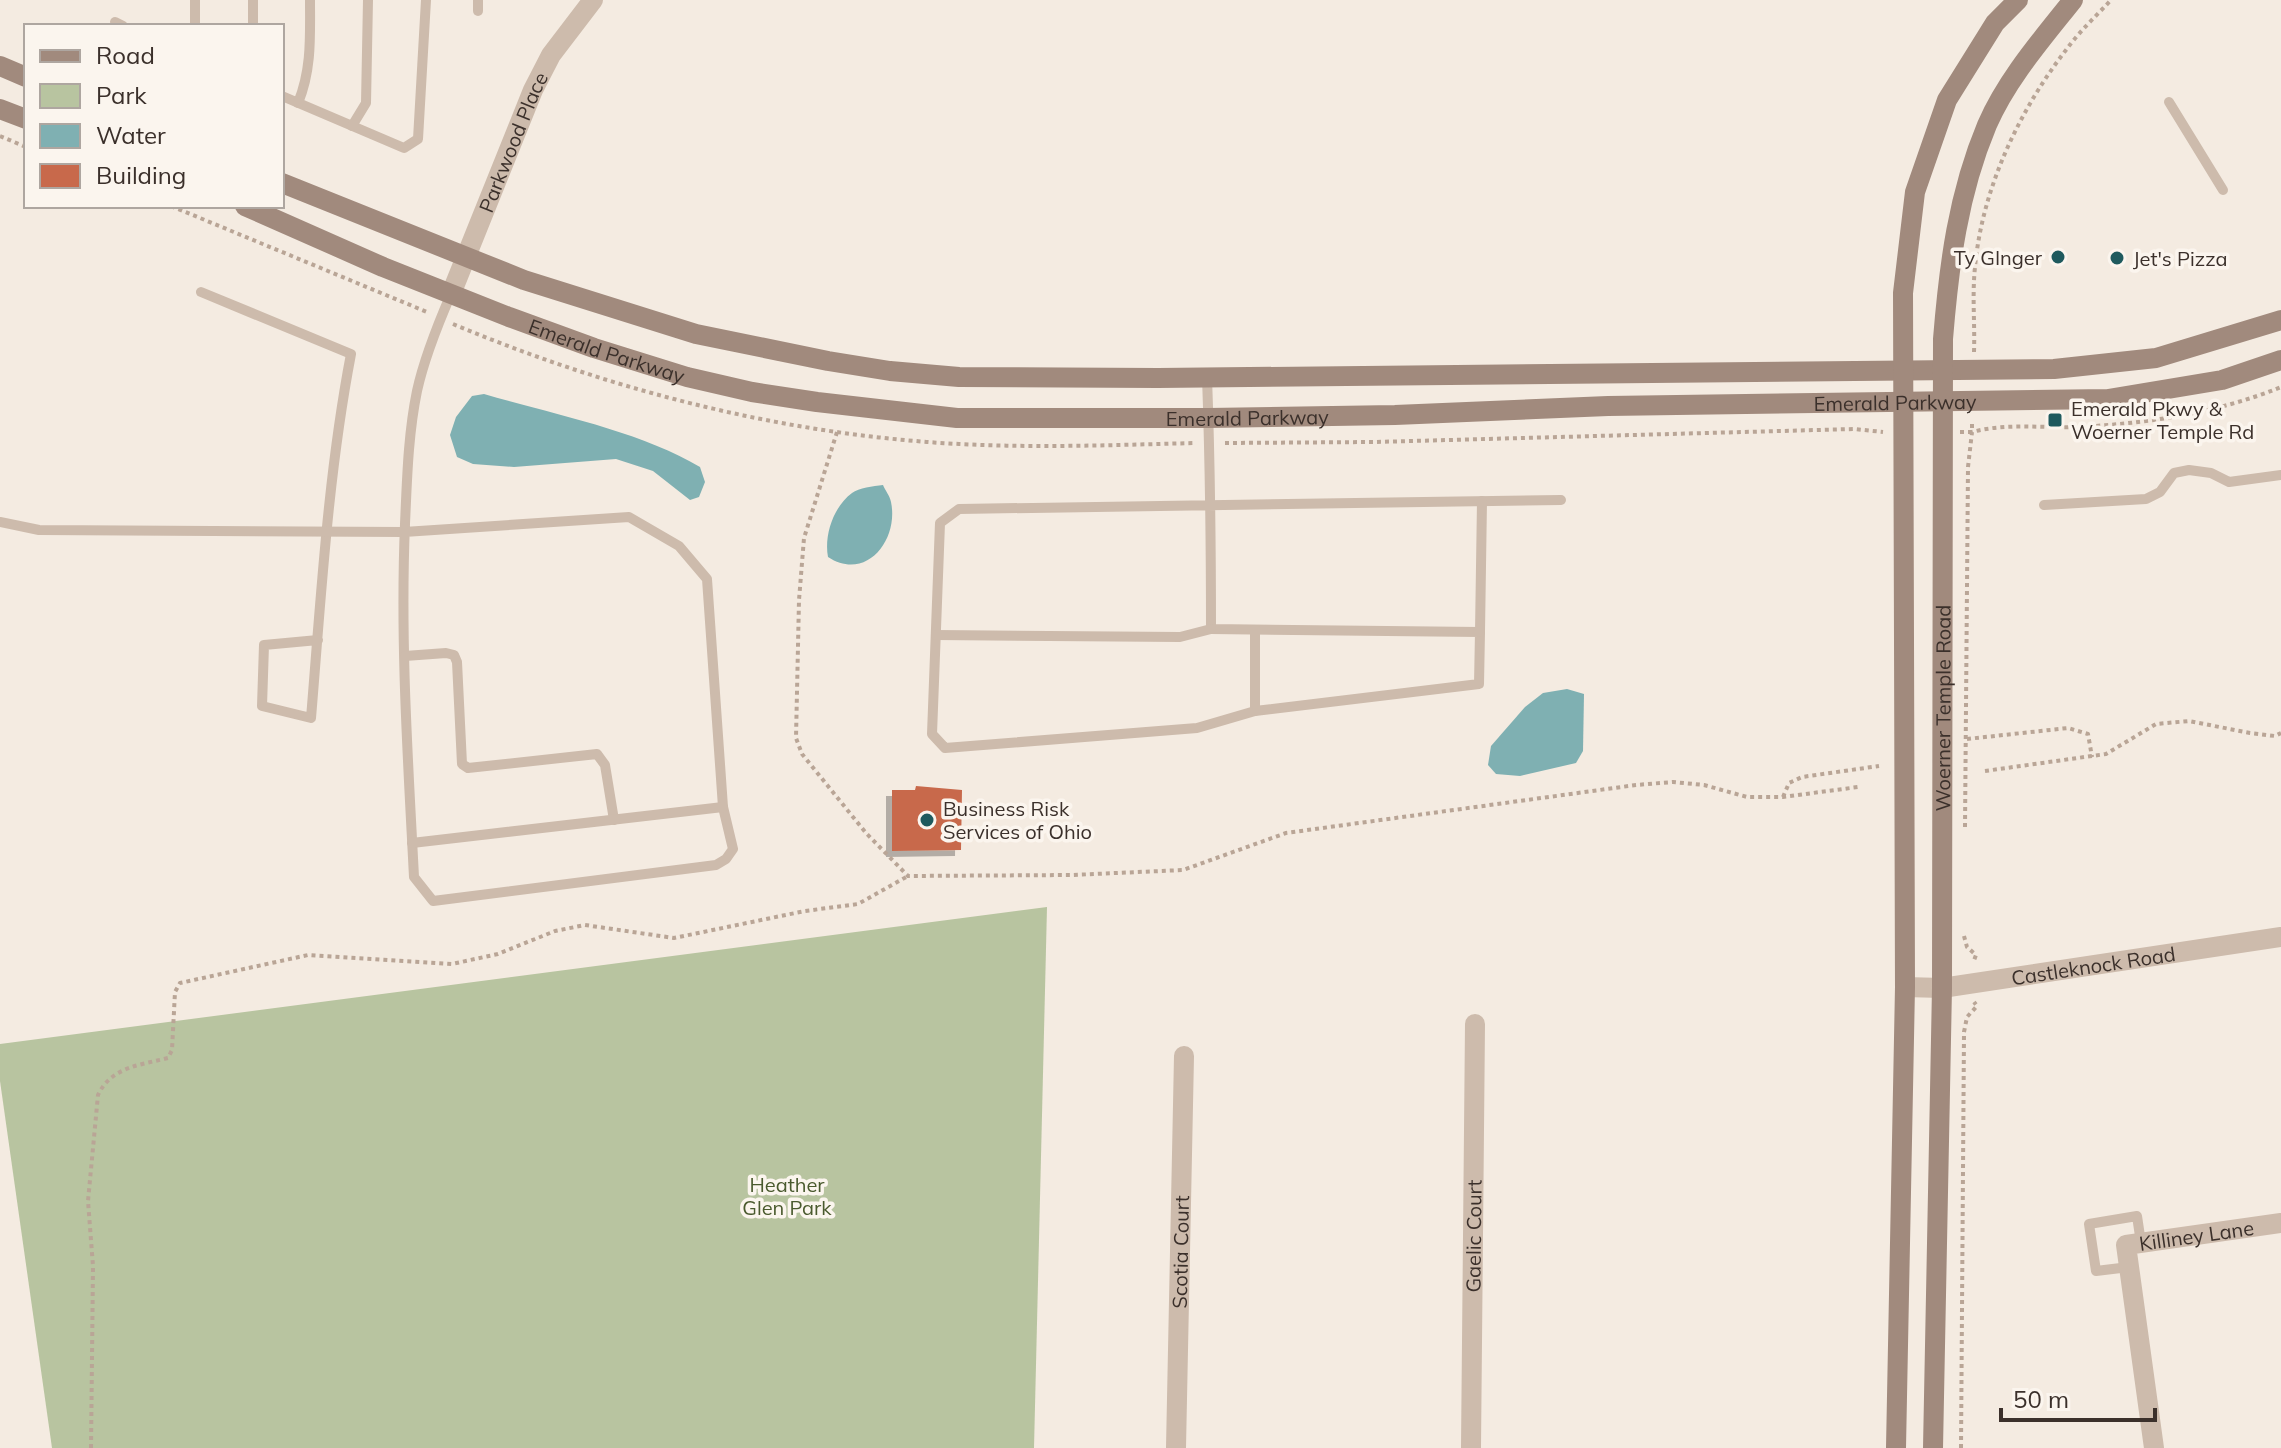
<svg xmlns="http://www.w3.org/2000/svg" width="2281" height="1448" font-family="Mulish,sans-serif">
<defs>
<filter id="shadow"><feDropShadow dx="-6" dy="6" stdDeviation="0" flood-color="#0004"/></filter>
</defs>
<rect width="100%" height="100%" fill="#f4ebe1"/>
<polygon fill="#b8c4a0" points="1047,907 1034,1448 52,1448 0,1081 0,1044"/>
<g fill="#7fb0b2">
<path d="M484,394C552,414 640,431 700,467L705,482L699,497L690,500L653,471L616,459L514,467L473,464L457,457L450,435L456,417L472,396Z"/>
<path d="M883,485C885,490 890,496 891,502C899,540 866,582 828,557C824,536 833,507 852,493C859,488 873,486 883,485Z"/>
<polygon points="1567,689 1584,694 1583,751 1576,763 1520,776 1496,774 1488,765 1491,746 1525,707 1543,693"/>
</g>
<polygon fill="#c8694b" filter="url(#shadow)" points="916,786 962,790 961,850 892,851 892,790 915,790"/>
<g fill="none" stroke-linecap="round" stroke-linejoin="round">
<g stroke="#b9a596" stroke-width="4" stroke-dasharray="4 4" stroke-linecap="butt">
<polyline points="0,136 26,147"/>
<polyline points="171,206 427,312"/>
<path d="M453,324C613,391 785,435 959,444C1038,448 1117,445 1196,443"/>
<path d="M1974,352C1975,324 1972,296 1975,267C1982,189 2019,111 2066,50C2079,32 2096,16 2111,0"/>
<polyline points="837,432 804,538 799,600 796,738 802,754 866,833 908,876 1072,875 1183,870 1286,833 1636,785 1673,782 1704,785 1747,797 1783,797 1858,787"/>
<polyline points="1960,432 1972,432 1972,421"/>
<polyline points="1225,443 1375,442 1854,429 1883,432"/>
<polyline points="1967,739 2068,728 2088,734 2092,757"/>
<polyline points="1985,771 2106,754 2156,724 2189,721 2250,733 2275,736 2281,733"/>
<polyline points="1783,797 1789,783 1802,777 1879,766"/>
<path d="M1965,827L1968,467L1972,432C2006,423 2041,428 2076,427C2144,424 2218,413 2281,387"/>
<polyline points="1964,936 1967,947 1976,955 1973,963"/>
<path d="M91,1448L93,1266L88,1201L98,1095C111,1067 140,1065 168,1058L172,1050L175,992L180,983L308,955L452,964L498,954L555,931L585,925L674,938L805,911L858,904L908,876"/>
<polyline points="1961,1448 1964,1032 1967,1017 1977,1006 1974,1002"/>
</g>
<g stroke="#cdbbac" stroke-width="10">
<polyline points="478,0 478,11"/>
<polyline points="115,22 123,26"/>
<polyline points="195,26 195,0"/>
<polyline points="253,26 253,0"/>
<polyline points="282,96 404,148 418,139 426,0"/>
<polyline points="2169,102 2223,190"/>
<path d="M298,103C312,69 310,36 310,0"/>
<polyline points="352,126 366,103 368,0"/>
<path d="M201,292L351,354C328,474 321,597 311,718L262,706L264,645L318,640"/>
<path d="M1207,377C1210,461 1211,545 1211,629L1480,632L1479,684L1255,711L1197,728L945,748L932,734L940,523L959,509L1561,500"/>
<polyline points="2044,505 2146,499 2160,492 2174,473 2189,470 2211,473 2229,482 2281,475"/>
<path d="M0,522L39,530L404,532L629,517L679,546L707,579L723,807L733,849L726,859L716,865L433,901L414,877C408,760 400,642 405,524C407,480 408,435 417,391C424,359 438,324 451,294"/>
<polyline points="1480,632 1482,501"/>
<polyline points="936,635 1180,637 1211,629"/>
<polyline points="405,656 446,653 454,655 457,662 462,764 468,768 597,754 605,765 614,820"/>
<polyline points="1255,711 1255,630"/>
<polyline points="412,843 723,807"/>
<polyline points="2129,1267 2096,1271 2089,1224 2137,1216 2141,1243"/>
</g>
<g stroke="#cdbbac" stroke-width="20">
<path id="s1" d="M451,294L533,90L551,55L593,0"/>
<path id="s2" d="M1905,987L1942,988L2281,937"/>
<path id="s3" d="M1176,1448L1184,1056"/>
<path id="s4" d="M1471,1448L1475,1024"/>
<path id="s5" d="M2154,1448L2126,1245L2281,1223"/>
</g>
<g stroke="#a18a7d" stroke-width="20">
<polyline points="0,66 26,77"/>
<polyline points="0,109 26,119"/>
<polyline points="282,183 524,280 696,334 828,361 890,371 959,377 1158,378 2054,369 2156,358 2281,320"/>
<path id="s6" d="M245,206L383,267L509,317L594,348L687,377L752,392L817,402L957,418H1208L1395,415L1608,406L2108,399L2222,380L2281,360"/>
<polyline points="1896,1448 1905,987 1903,293 1915,192 1947,100 1995,23 2018,0"/>
<path id="s7" d="M1933,1448L1942,988L1943,339C1949,265 1958,194 1987,125C2007,79 2042,39 2073,0"/>
</g>
</g>
<g fill="#1f5a5e" stroke="#fbf5ee" stroke-width="3">
<circle cx="2058" cy="257" r="8"/>
<circle cx="2117" cy="258" r="8"/>
<rect x="2047" y="412" width="16" height="16" rx="4"/>
<circle cx="927" cy="820" r="8"/>
</g>
<g text-anchor="middle" dominant-baseline="central" stroke-width="7" stroke-linejoin="round" paint-order="stroke">
<g font-size="20" fill="#3b302b" stroke="#fbf5ee">
<text stroke="none"><textPath href="#s1" startOffset="164">Parkwood Place</textPath></text>
<text stroke="none"><textPath href="#s6" startOffset="390">Emerald Parkway</textPath></text>
<text stroke="none"><textPath href="#s6" startOffset="1686">Emerald Parkway</textPath></text>
<text stroke="none"><textPath href="#s6" startOffset="1038">Emerald Parkway</textPath></text>
<text stroke="none"><textPath href="#s7" startOffset="740">Woerner Temple Road</textPath></text>
<text stroke="none"><textPath href="#s2" startOffset="190">Castleknock Road</textPath></text>
<text stroke="none"><textPath href="#s5" startOffset="276">Killiney Lane</textPath></text>
<text stroke="none"><textPath href="#s4" startOffset="212">Gaelic Court</textPath></text>
<text stroke="none"><textPath href="#s3" startOffset="196">Scotia Court</textPath></text>
</g>
<g font-size="20" fill="#3b302b" stroke="#fbf5ee" text-anchor="start">
<text x="2042" y="257" text-anchor="end">Ty GInger</text>
<text x="2133" y="258">Jet's Pizza</text>
<text x="2071" y="408">Emerald Pkwy &amp;<tspan x="2071" dy="23">Woerner Temple Rd</tspan></text>
<text x="943" y="808">Business Risk<tspan x="943" dy="23">Services of Ohio</tspan></text>
</g>
<g font-size="20" fill="#4a5a2e" stroke="#fbf5ee">
<text x="787" y="1184">Heather<tspan x="787" dy="23">Glen Park</tspan></text>
</g>
</g>
<rect x="24" y="24" width="260" height="184" fill="#fbf5ee" stroke="#aea6a0" stroke-width="2"/>
<rect x="40" y="50" width="40" height="12" fill="#a18a7d" stroke="#aea6a0" stroke-width="2"/>
<text x="96" y="64" font-size="24" fill="#3b302b">Road</text>
<rect x="40" y="84" width="40" height="24" fill="#b8c4a0" stroke="#aea6a0" stroke-width="2"/>
<text x="96" y="104" font-size="24" fill="#3b302b">Park</text>
<rect x="40" y="124" width="40" height="24" fill="#7fb0b2" stroke="#aea6a0" stroke-width="2"/>
<text x="96" y="144" font-size="24" fill="#3b302b">Water</text>
<rect x="40" y="164" width="40" height="24" fill="#c8694b" stroke="#aea6a0" stroke-width="2"/>
<text x="96" y="184" font-size="24" fill="#3b302b">Building</text>
<path d="M2001 1408v12h154v-12" fill="none" stroke="#3b302b" stroke-width="4"/>
<text x="2013" y="1408" font-size="24" fill="#3b302b" stroke="#fbf5ee" stroke-width="6" paint-order="stroke">50 m</text>
</svg>
